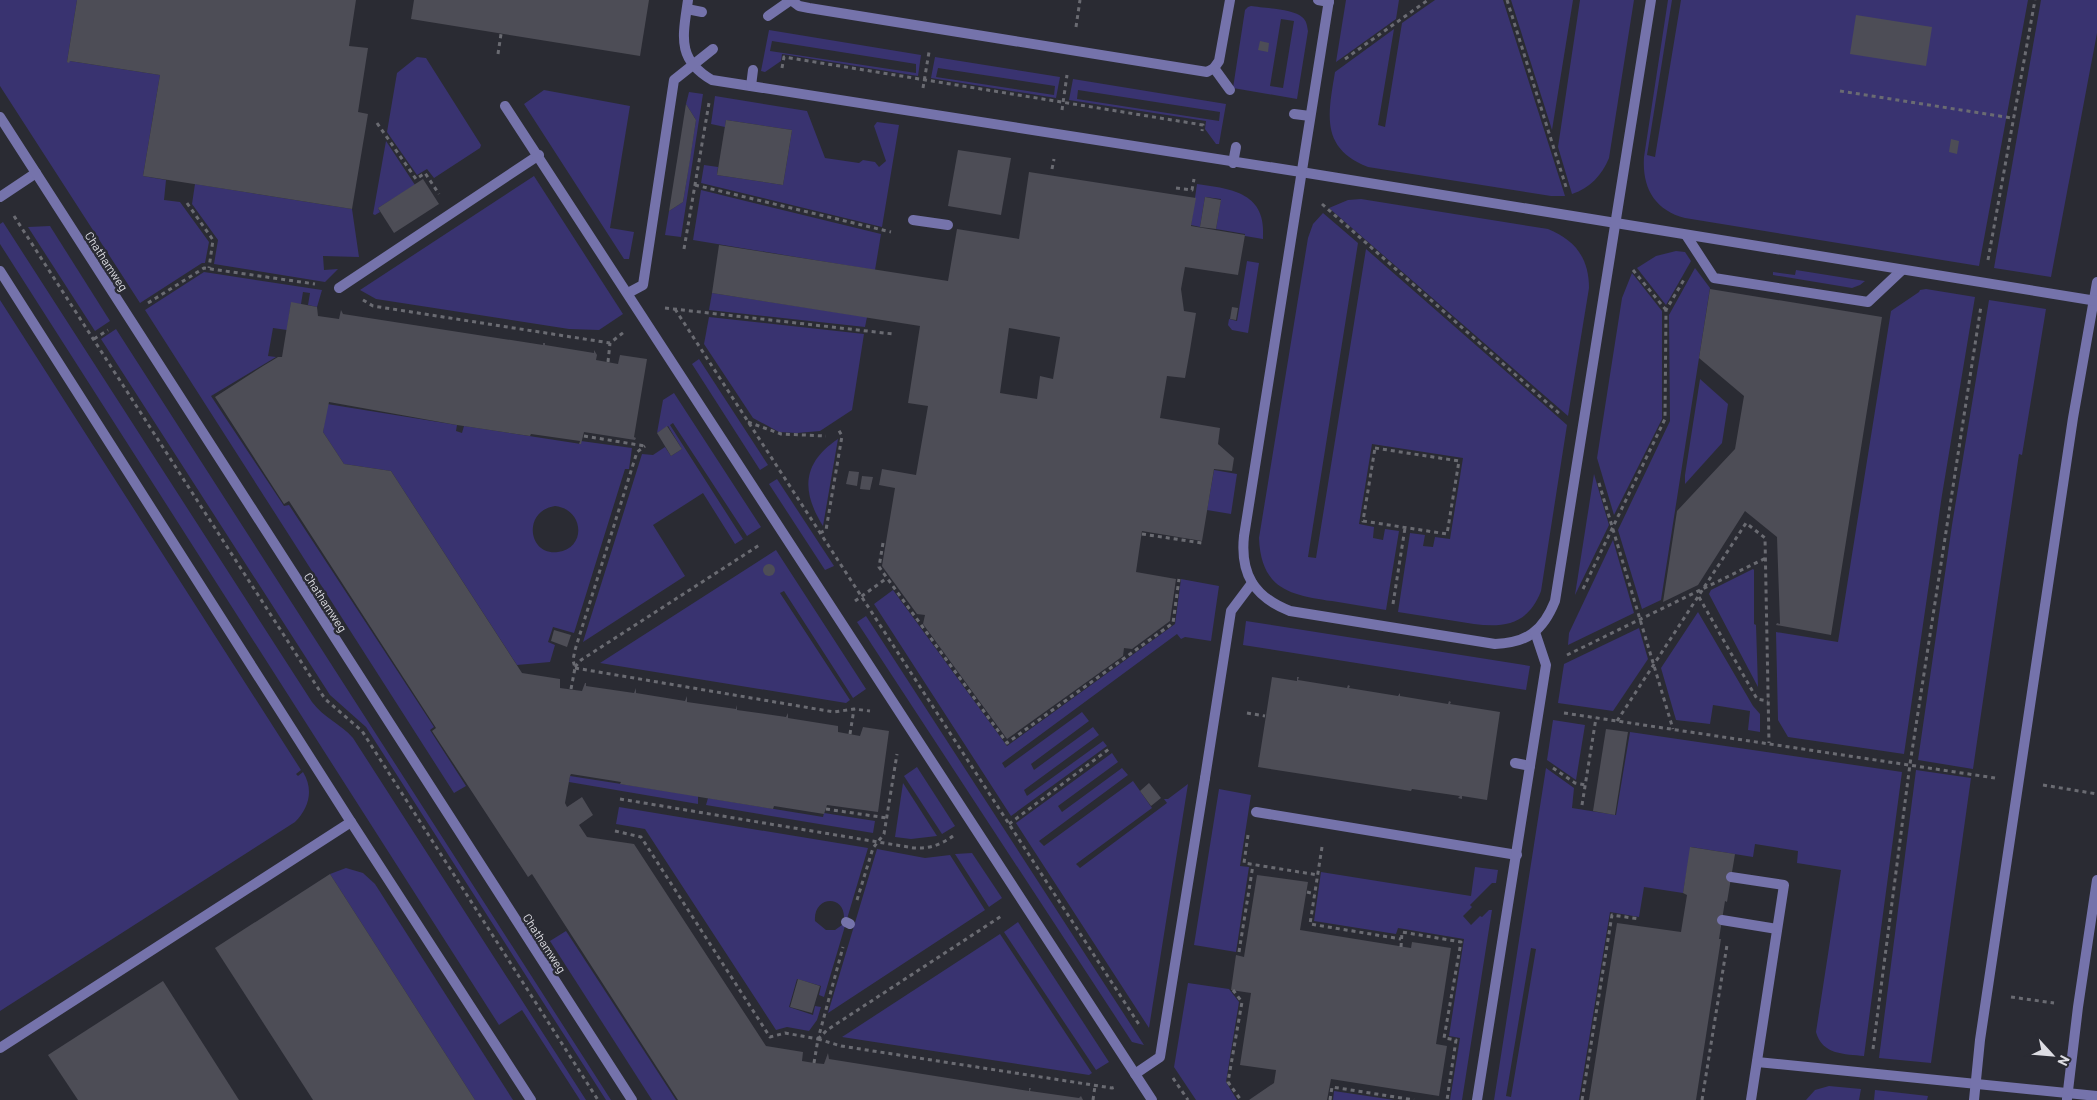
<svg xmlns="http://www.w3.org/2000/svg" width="2097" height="1100" font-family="Barlow,sans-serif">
<rect width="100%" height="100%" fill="#2a2b33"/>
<g fill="#393370" fill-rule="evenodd">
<polygon points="0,0 77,0 67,62 70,61 160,75 143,176 166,180 164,200 180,202 209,242 205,263 202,263 140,303 0,86"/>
<polygon points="1346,0 1399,0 1396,19 1336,62"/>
<path d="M1435,0H1503L1565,196H1551L1368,167C1320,148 1328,115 1335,72L1394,29L1378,125L1385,127L1402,23Z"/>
<polygon points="1511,0 1573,0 1552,130"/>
<path d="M1580,0H1634L1609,158C1602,175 1590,188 1572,194L1558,147Z"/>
<path d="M1668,0H1672L1647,155L1655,157L1681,0H2028L1979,266L1685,218C1654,210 1642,187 1644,157Z"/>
<polygon points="2041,0 2097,0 2097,33 2051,277 1994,268"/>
<path d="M1251,6C1263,8 1294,9 1302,17C1307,21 1307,26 1308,31L1297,99L1233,88L1245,10L1248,7ZM1281,19L1294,21L1283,88L1270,86Z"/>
<path d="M769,30L921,55L918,76L782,54L781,61L765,72L761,71ZM772,41L916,64V73L770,51Z"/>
<polygon points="417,57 426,58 481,145 480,148 434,178 427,169 417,175 387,132 397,73"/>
<path d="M935,57L1060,77L1056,98L931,78ZM938,68L1055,86L1054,95L936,77Z"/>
<path d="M1073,79L1226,104L1219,144H1216L1205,129L1206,121L1069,100ZM1078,90L1220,112L1219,121L1077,99Z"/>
<polygon points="544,90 630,106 610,228 634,232 629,259 624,259 524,104"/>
<polygon points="689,92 703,94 681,237 665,235 669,211 683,202 696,120 686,104"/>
<polygon points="715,96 807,111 825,158 859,163 863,160 875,162 879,167 886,161 874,126 877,122 899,125 882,227 701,183 704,165 718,167 717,175 783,185 792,130 726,120 725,127 711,124"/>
<polygon points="386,141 415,185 378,208 380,212 375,215 373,214"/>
<polygon points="534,176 623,314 599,330 569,329 376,299 360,290"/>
<polygon points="195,184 352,209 359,257 323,256 324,270 338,269 325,282 214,264 218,240 192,204"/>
<path d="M1197,184C1233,189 1267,193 1263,239L1245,236V234L1216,229L1221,199L1205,197L1200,227L1191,225Z"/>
<polygon points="701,190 881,234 875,270 693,240"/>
<path d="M1361,199L1548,229C1575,240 1589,258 1589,288L1568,416L1329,208L1348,200Z"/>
<path d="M1323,213L1358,243L1308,557L1316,558L1366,249L1567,425L1541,591C1525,633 1491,627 1455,621C1436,618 1417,615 1398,612L1410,533L1425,535L1423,546L1433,547L1435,537L1450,539L1463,458L1372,444L1359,524L1374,527L1373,538L1383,540L1385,529L1399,531L1386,610C1368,607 1350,604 1332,601C1290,595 1261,589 1259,538L1308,238L1313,224Z"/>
<path d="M3,222L312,702C324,718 341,724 353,738L586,1100H580L522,1010L499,1025L0,244V224Z"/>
<polygon points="50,226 110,321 95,331 28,227"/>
<polygon points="1676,251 1685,252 1691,261 1666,305 1637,268 1656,256"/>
<polygon points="1247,261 1259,263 1248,333 1232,330 1228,325 1229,319 1237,321"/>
<polygon points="1695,268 1710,288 1661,600 1642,609 1618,530 1670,421 1669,315"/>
<polygon points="1796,270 1865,281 1860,285 1852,288 1773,275 1773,272 1795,275"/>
<polygon points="204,272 322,290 317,307 308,305 310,293 303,292 301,304 291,303 287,330 273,328 268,356 276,357 211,396 284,506 289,505 434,727 430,730 466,786 454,793 145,310"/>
<polygon points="1632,273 1662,311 1662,419 1614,515 1597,458 1622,298"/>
<polygon points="1926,289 1975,297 1942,495 1904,754 1788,737 1778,720 1776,632 1838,642 1891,311 1919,292 1920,290"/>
<polygon points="712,293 867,317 865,327 709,310"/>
<path d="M0,300L301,770L296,774L298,776L303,772C314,790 309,808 295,822L0,1011Z"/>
<polygon points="1989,300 2046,309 2022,455 2019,454 1973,769 1918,760 1952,525"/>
<polygon points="709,317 864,334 852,410 820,431 797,433 779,432 753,418 704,344"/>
<polygon points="116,329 611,1100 606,1100 366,727 330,695 101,339"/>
<polygon points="699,359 768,465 760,470 692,364"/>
<polygon points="1700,379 1728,404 1722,443 1685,484 1685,475"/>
<polygon points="674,393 761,527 747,536 673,423 670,425 743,539 735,544 703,493 653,525 685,576 583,642 642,454 653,455 665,447 671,456 682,449 668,426 657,433 663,400"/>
<path d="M327,404L457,425L456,431L462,433L464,426L581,444V441L632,448L629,469H625L574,633L553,627L548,642L555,645L550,662L517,665L391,471L344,464L323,432ZM555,506C584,509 587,548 558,552C528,556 522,511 555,506Z"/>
<path d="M838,439L823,526C801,491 802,463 838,439Z"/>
<polygon points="1214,470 1237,474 1231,514 1207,510"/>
<polygon points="1594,474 1609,525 1575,595"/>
<polygon points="777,479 834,566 825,570 769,484"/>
<polygon points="1613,540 1634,613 1568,645 1569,633"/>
<polygon points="776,550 866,689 853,698 784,591 780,593 850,700 846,703 600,663"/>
<polygon points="1753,569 1754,570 1754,624 1756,625 1758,687 1709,594 1711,590"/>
<polygon points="1181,579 1219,586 1211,641 1185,637 1181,639 1177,634 1002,763 1005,768 1082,712 1089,721 1031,764 1034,770 1093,727 1099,735 1024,790 1027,796 1103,741 1107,746 1011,816 874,604 893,590 1007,746 1175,624"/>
<polygon points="1698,612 1753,706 1760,714 1760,732 1748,730 1750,711 1713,705 1710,724 1676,720 1661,668"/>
<polygon points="866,616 1144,1045 1132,1042 857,622"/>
<polygon points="1246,621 1530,666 1526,690 1243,645"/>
<polygon points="1639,628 1648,659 1613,711 1558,703 1564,664"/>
<polygon points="1553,720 1585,725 1576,780 1547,760"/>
<path d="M1630,732L1902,772L1864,1056C1845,1054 1822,1055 1816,1032L1841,870L1797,863L1798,851L1755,844L1753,857L1691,847L1683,893L1644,887L1639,917L1610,912L1579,1100H1494L1546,768L1574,788L1572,808L1616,815ZM1531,948L1536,949L1511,1097L1506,1096Z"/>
<polygon points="1112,753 1118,762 1058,806 1062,812 1122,768 1128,775 1039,841 1044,846 1133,781 1152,808 1076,864 1080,868 1167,803 1164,799 1168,799 1188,784 1149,1028 1016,823"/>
<polygon points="917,767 955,826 942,834 904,776"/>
<polygon points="1916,770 1971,778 1931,1063 1879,1058"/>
<polygon points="570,776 698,796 698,804 569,782"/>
<polygon points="903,783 937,836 911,839 895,837"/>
<polygon points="1219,789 1251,795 1240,866 1249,867 1236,952 1194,945"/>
<polygon points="708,798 823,817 824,813 875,821 873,833 706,805"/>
<path d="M619,807L868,848L847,919L844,917C844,894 813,896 815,921L826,930H835L842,925L845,926L824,997L819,995L821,986L797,979L789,1007L813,1015L815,1006L821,1007L817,1020L809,1031L787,1027L776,1030L645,829L616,824Z"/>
<polygon points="877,849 925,858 950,855 985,910 828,1013"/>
<polygon points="972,853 1002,898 989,907 955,854"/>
<polygon points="1475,867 1498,870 1496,883 1492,883 1470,905 1472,907 1463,916 1471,925 1480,916 1482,917 1489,910 1492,910 1462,1100 1450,1100 1460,1038 1449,1036 1464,939 1398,928 1396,934 1314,921 1321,872 1471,896"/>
<polygon points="346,868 363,873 375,884 513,1100 475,1100 330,874"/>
<polygon points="1018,922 1109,1062 1096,1070 1004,932"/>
<polygon points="566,931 676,1100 652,1100 550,941"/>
<polygon points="1000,934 1092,1073 1089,1075 842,1037"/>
<polygon points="1188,983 1229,989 1239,1002 1226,1082 1237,1100 1196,1100 1174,1067"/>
<polygon points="1829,1086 1861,1089 1859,1100 1806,1100 1815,1090"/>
<polygon points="1875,1090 1928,1096 1927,1100 1874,1100"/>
<polygon points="1334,1091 1394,1100 1333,1100"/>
</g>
<g fill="#4d4d56" fill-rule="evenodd">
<polygon points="77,0 356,0 349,46 368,48 358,112 368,114 352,209 143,176 160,75 70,61 69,63 67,62"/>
<polygon points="414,0 649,0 640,56 411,19"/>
<polygon points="1856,15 1932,27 1926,66 1850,54"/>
<polygon points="1260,41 1269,43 1268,52 1258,50"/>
<polygon points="686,104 696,120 690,160 683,202 669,211"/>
<polygon points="726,120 792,130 783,185 717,175"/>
<polygon points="1951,139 1959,141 1957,154 1949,152"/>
<polygon points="958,150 1011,158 1001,215 948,206"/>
<path d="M1029,172L1196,198L1191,226L1245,235L1238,275L1185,267L1181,289L1184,311L1196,313L1190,350L1185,378L1167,376L1160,418L1220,428L1218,444L1234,458L1232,471L1214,469L1202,541L1142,531L1136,572L1176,579L1170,621L1132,649L1124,648L1123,656L1007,739L923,624L925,615L917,614L882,566L895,488L879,485L882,469L916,475L928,406L908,403L920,326L712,293L719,245L948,281L957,229L1019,239ZM1009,328L1060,337L1053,379L1040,376L1037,399L1000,393Z"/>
<polygon points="423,179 439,204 394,233 378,208"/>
<polygon points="1205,197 1221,200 1216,229 1200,227"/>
<polygon points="1710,289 1882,317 1831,635 1776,625 1777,623 1780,624 1777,537 1745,511 1698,585 1663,602 1677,511 1735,449 1744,396 1699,358"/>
<polygon points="291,302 317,307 318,316 339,319 341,310 343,314 543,345 543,343 545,343 545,345 594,353 594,350 597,355 596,360 618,364 620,355 647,359 634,437 636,438 635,440 584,432 581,444 579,444 580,441 531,434 530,436 457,425 329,402 323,432 344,464 391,471 522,673 560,679 560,688 582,691 585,683 586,683 586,686 634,693 636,688 636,693 685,701 687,696 687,702 736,709 737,705 737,710 786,717 788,713 788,718 838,726 838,732 860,736 863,727 889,731 878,812 827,805 824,814 774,806 773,809 620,784 621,782 571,774 570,776 565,803 567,807 582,797 593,815 579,825 587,837 634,844 766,1046 803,1052 802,1061 814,1063 824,1064 828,1053 829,1059 1029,1091 1029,1088 1031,1088 1030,1091 1079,1098 1081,1096 1083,1100 678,1100 532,874 528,877 432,731 436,728 289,501 284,504 215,397 263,366 278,357 282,357"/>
<polygon points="1232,307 1238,308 1236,320 1230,319"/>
<polygon points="667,426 682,449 671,456 657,433"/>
<polygon points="849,471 859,472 857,486 846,484"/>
<polygon points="862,476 873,477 870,490 860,489"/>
<circle cx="769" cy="570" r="6"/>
<polygon points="554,630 571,635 567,647 551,641"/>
<polygon points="1272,677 1297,681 1297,677 1299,677 1298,680 1347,688 1348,685 1350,686 1349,688 1398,696 1400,693 1400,696 1448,704 1449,701 1451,702 1450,704 1500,712 1487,800 1462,796 1462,799 1458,798 1460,796 1412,789 1411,791 1258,767"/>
<polygon points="1606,729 1628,732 1615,815 1593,811"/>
<polygon points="1149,783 1161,798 1151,806 1140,791"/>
<polygon points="1690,847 1735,854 1727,902 1725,901 1719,939 1721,939 1696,1100 1589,1100 1617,923 1681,932 1687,895 1683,893"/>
<polygon points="330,874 475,1100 313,1100 215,948"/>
<polygon points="1257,875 1308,882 1300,930 1411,948 1412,942 1451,948 1436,1044 1447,1046 1439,1096 1331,1079 1327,1100 1249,1100 1274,1083 1276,1070 1240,1065 1251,993 1231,990 1236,955 1244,957"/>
<polygon points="798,979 820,986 812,1013 790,1007"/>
<polygon points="163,981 239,1100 78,1100 48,1055"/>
</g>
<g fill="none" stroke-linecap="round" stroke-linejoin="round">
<g stroke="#6a6b72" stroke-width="3" stroke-dasharray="4 4" stroke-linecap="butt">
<polyline points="1507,0 1567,190"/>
<polyline points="1076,27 1080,0"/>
<polyline points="498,54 501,34"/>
<polyline points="1345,59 1428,0"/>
<polyline points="782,68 784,57 1203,125 1202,131"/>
<polyline points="923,88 929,52"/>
<polyline points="1840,91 2012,118"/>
<polyline points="1062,110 1067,75"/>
<polyline points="377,123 416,179 425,173 439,194"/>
<polyline points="1052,169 1054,159"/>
<polyline points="695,185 891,232"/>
<polyline points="1176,188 1192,190 1194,179"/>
<polyline points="187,203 213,240 209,268"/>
<polyline points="1322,204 1561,415"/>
<polyline points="14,216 325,699 362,731 598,1100"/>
<polyline points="684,249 709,103"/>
<polyline points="1988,260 2035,0"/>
<polyline points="1633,270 1666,310"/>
<polyline points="363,300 373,306 610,343 624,332"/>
<polyline points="148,303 204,268 315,284"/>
<polyline points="665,308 893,334"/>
<polyline points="675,309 1140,1026"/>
<polyline points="94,339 108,330"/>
<polyline points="608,362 610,343"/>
<polyline points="748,422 781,434 826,436"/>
<polyline points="584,436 645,446"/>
<polygon points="1375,448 1459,461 1447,534 1363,521"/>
<polyline points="1599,483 1673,729"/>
<polyline points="820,533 826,530 842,436 838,429"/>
<polyline points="1142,534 1202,543"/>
<polyline points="883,543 879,567 1007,743 1173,623 1179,579"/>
<polyline points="1583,589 1665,419 1666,310 1685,278"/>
<polyline points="1699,597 1757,699 1768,701"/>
<polyline points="855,601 887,578"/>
<polyline points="1393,604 1405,528"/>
<polyline points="1567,655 1766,558"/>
<polyline points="575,667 581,660 761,544"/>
<polyline points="575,668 834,712 854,709 870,711"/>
<polyline points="571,689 575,668 573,660 575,650 637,452 645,446"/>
<polyline points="1247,713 1265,716"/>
<polyline points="1564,713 1995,778"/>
<polyline points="1617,721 1746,523 1765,538 1769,743"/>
<polyline points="850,734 854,709"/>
<polyline points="1553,768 1575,783 1585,785"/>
<polyline points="2043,785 2097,794"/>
<path d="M620,799L914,848C928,849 941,845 953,836"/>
<polyline points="1582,805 1596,718"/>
<polyline points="826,809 887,818"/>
<polyline points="1009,824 1109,749"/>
<polyline points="615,831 641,837 770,1037 785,1033 818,1039 843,947"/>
<polyline points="1248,835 1244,863 1318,875"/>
<polyline points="1322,847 1310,924 1401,939"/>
<polyline points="1307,892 1315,894"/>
<polyline points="857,900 873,848 884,834 897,754"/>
<polyline points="1401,947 1402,932 1461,942 1444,1038 1456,1040 1447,1100"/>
<polyline points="1239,952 1253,865"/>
<polyline points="1233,990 1242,1002 1228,1082 1241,1100"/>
<polyline points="2011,997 2054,1003"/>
<polyline points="818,1039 841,1046 1112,1088 1115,1087"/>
<polyline points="1873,1049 1910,764 1981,306"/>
<polyline points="814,1063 818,1039 827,1030 1003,915"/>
<polyline points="1173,1078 1188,1100"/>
<polyline points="1093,1100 1095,1086"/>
<polyline points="1330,1100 1332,1087 1414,1100"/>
<polyline points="1582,1100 1612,915 1639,919"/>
<polyline points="1702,1100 1727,945"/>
</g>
<g stroke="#7573ab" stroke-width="10">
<polyline points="791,0 799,6 809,8 1207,72 1214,68 1219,61 1230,0"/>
<polyline points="1318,0 1329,2"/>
<polyline points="0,197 36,173"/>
<polyline points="1686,235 1714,278 1868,302 1902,270"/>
<polyline points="0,271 351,822 531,1100"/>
<polyline points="339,288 539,155"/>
<polyline points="1205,778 1231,611 1252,583"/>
<polyline points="1256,812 1517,855"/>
<polyline points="1731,877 1784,885 1751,1100"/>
<polyline points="1722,920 1777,929"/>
<polyline points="0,1048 351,822"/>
<polyline points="1757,1062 2097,1096"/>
<polyline points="2067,1099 2078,1007 2097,880"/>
<polyline points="1974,1100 1980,1040 2073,418 2097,282"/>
</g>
<g stroke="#7573ab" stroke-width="10">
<path d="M688,0C683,36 676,59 712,80L1301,172L2097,301"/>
<path d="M1329,0L1244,536C1240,574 1254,597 1290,611L1495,644C1527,643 1543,631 1555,601L1651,0"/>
<polyline points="687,9 702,12"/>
<polyline points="768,16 791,0"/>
<polyline points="1214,68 1230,90"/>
<polyline points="751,86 753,70"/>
<polyline points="505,106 1152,1100"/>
<polyline points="1294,114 1310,116"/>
<polyline points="0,117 632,1100"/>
<polyline points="1233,163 1236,147"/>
<polyline points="913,220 948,225"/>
<polyline points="628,293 643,285 674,80 713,49"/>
<polyline points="1515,763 1530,766"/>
<polyline points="846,922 850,924"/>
<polyline points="1135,1074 1160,1057 1205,778"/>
<polyline points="1477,1100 1546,665 1535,632"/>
</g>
</g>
<g text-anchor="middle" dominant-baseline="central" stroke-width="5" stroke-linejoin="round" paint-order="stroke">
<g font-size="12" fill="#dddde3" stroke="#2a2b33">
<text transform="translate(107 261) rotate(57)">Chathamweg</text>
<text transform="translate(326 602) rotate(57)">Chathamweg</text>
<text transform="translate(545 943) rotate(57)">Chathamweg</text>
</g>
</g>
<g transform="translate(2052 1055) rotate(116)" stroke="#2a2b33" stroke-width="4" paint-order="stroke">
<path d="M0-4L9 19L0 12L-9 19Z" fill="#dddde3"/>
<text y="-8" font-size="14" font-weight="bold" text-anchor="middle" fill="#dddde3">N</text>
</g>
</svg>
